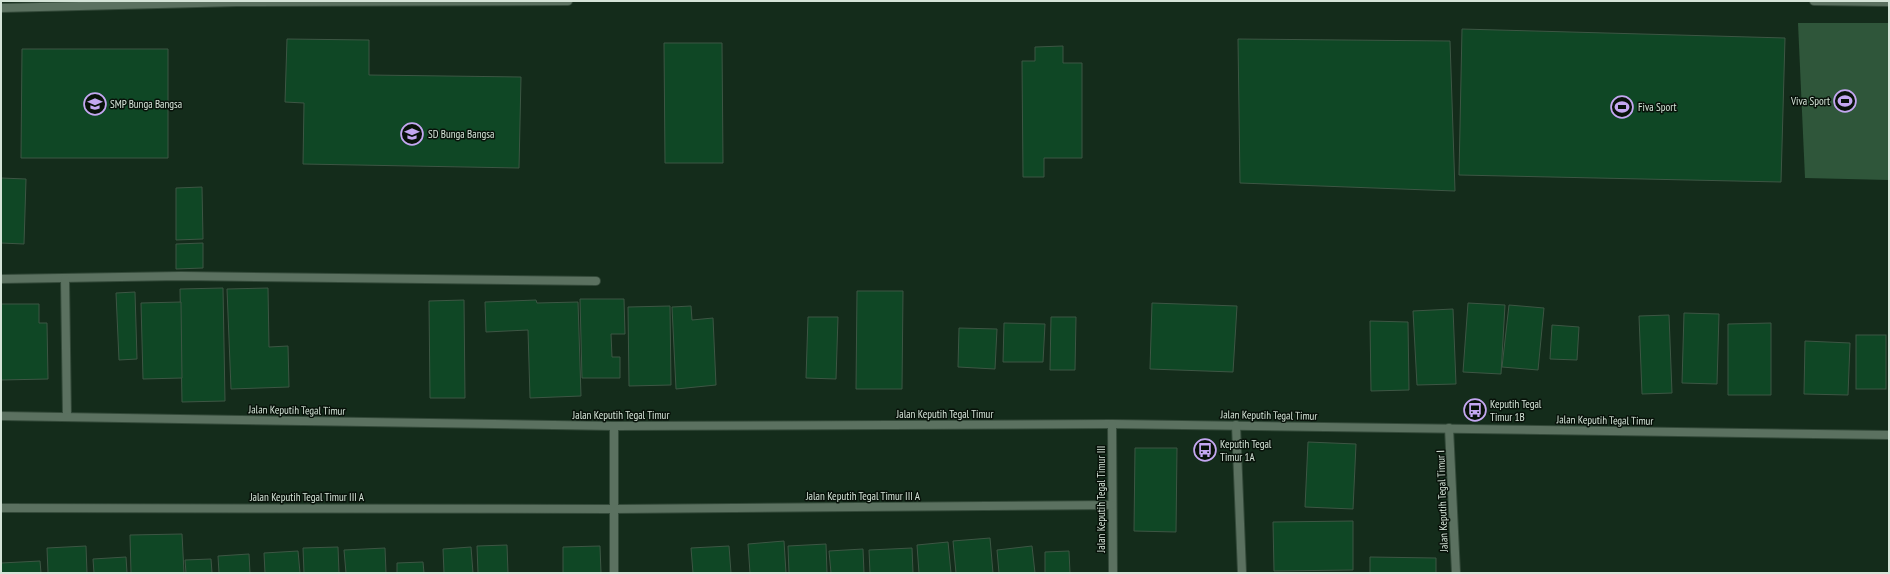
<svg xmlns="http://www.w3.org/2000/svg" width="1890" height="574" font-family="'PT Sans Narrow',sans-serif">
<rect width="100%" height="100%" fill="#142c1b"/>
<polygon fill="#2f563a" points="1798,23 1889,23 1889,180 1805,178"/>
<g fill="#0f4725" stroke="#3d5644">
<polygon points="1462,29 1785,38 1781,182 1459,175"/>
<polygon points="287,39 369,40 369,75 521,77 519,168 303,164 304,103 285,102"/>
<polygon points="1238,39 1450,41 1455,191 1240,183"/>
<polygon points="664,43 722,43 723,163 665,163"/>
<polygon points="1063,46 1063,63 1082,63 1082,158 1044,158 1044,177 1023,177 1022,61 1035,61 1035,47"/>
<polygon points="22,49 168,49 168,158 21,158"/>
<polygon points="1,178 26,179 24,244 1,243"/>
<polygon points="202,187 203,239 176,240 176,188"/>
<polygon points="203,243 203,268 176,269 176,244"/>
<polygon points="223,288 225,401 182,402 180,289"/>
<polygon points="268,288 269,347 288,346 289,387 231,389 227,289"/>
<polygon points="857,291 903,291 902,389 856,389"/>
<polygon points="135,292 137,359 119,360 116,293"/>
<polygon points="580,299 624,299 625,334 611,334 612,357 620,357 620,378 582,378"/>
<polygon points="464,300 465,398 430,398 429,301"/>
<polygon points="536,300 537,303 578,302 581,396 530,398 528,330 486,332 485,302"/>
<polygon points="181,302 182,378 143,379 141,303"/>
<polygon points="1152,303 1237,306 1233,372 1150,369"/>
<polygon points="1468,303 1505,305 1501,374 1463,372"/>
<polygon points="1,304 39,304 39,323 47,323 48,379 1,380"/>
<polygon points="1509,305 1544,308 1538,370 1502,367"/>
<polygon points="670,306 671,385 629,386 628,307"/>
<polygon points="691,306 692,320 713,318 716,385 676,389 672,307"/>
<polygon points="1453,309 1456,384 1417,385 1413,311"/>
<polygon points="1684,313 1719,314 1717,384 1682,383"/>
<polygon points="1669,315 1672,393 1642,394 1639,316"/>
<polygon points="808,317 838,317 836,379 806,378"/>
<polygon points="1051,317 1076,317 1075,370 1050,370"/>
<polygon points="1370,321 1408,322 1409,390 1371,391"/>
<polygon points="1004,323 1045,324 1043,362 1003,362"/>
<polygon points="1771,323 1771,395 1728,395 1728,324"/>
<polygon points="1552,325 1579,327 1577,360 1550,359"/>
<polygon points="959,328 997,329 995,369 958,367"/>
<rect x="1856" y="335" width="30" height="54"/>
<polygon points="1805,341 1850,343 1848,395 1804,394"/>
<polygon points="1308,442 1356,444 1353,509 1305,507"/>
<polygon points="1135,448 1177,448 1176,532 1134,531"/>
<polygon points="1353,521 1353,570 1274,571 1273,522"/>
<polygon points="182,534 184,573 131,573 130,535"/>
<polygon points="990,538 993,573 956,573 953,541"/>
<polygon points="784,541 786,573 750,573 748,544"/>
<polygon points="948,542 951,573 919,573 917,545"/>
<polygon points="826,544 827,573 789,573 788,546"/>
<polygon points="507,545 508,573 478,573 477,546"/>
<polygon points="86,546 87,573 48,573 47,548"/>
<polygon points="600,546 601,573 563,573 563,547"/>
<polygon points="729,546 731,573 693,573 691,548"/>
<polygon points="1032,546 1035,573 999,573 997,550"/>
<polygon points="338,547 339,573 304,573 303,548"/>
<polygon points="471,547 473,573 444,573 443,549"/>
<polygon points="385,548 386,573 346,573 344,550"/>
<polygon points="912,548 913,573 870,573 869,550"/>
<polygon points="863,549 864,573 831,573 829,551"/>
<polygon points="298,551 300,573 265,573 264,553"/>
<polygon points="1069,551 1070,573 1045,573 1045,552"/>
<polygon points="249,554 250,573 219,573 218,556"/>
<polygon points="126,557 127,573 94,573 93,559"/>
<polygon points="1370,557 1436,558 1436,573 1370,573"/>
<polygon points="211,559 212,573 186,573 185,560"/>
<polygon points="40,561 41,573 1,573 1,563"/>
<polygon points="423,562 424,573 397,573 397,563"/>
</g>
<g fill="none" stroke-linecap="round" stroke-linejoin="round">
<g stroke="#334939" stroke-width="10">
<g id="street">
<polyline points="1814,1 1889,2"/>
<polyline points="1,8 237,2 568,1"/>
<polyline points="1,279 181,276 596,281"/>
<polyline points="65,279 67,417"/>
<polyline points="1,416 614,426 1112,424 1889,435"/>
<polyline points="1112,424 1113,573"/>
<polyline points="1236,425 1242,573"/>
<polyline points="614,426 614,573"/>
<polyline points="1449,428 1456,573"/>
<polyline points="1,508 614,509 1112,505"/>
</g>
</g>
<use href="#street" stroke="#5b7160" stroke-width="8"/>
</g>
<defs>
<g id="stadium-ring" transform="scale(1.15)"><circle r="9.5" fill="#08120a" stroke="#c4a7f1" stroke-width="1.5"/><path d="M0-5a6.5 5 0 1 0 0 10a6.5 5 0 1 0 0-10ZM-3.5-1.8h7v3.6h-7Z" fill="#c4a7f1"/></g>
<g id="school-ring" transform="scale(1.15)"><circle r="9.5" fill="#08120a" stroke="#c4a7f1" stroke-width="1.5"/><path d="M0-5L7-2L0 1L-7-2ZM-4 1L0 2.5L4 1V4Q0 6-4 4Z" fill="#c4a7f1"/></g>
<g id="bus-ring" transform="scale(1.15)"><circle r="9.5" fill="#08120a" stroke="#c4a7f1" stroke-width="1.5"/><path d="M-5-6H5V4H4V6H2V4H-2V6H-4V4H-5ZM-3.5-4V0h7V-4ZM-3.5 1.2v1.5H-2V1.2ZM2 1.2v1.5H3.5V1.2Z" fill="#c4a7f1"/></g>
</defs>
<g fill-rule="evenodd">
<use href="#stadium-ring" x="1845" y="101"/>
<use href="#school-ring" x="95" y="104"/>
<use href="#stadium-ring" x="1622" y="107"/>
<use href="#school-ring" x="412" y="134"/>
<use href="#bus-ring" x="1475" y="410"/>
<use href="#bus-ring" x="1205" y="450"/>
</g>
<g text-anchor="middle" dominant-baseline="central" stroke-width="3" stroke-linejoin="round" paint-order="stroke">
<g font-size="11" fill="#d5e4d8" stroke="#08120a" text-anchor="start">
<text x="1830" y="101" text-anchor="end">Viva Sport</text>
<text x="110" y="104">SMP Bunga Bangsa</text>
<text x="1638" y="107">Fiva Sport</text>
<text x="428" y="134">SD Bunga Bangsa</text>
<text x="1490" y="404">Keputih Tegal<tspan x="1490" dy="13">Timur 1B</tspan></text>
<text x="1220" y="444">Keputih Tegal<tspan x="1220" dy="13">Timur 1A</tspan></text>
</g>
<g font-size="11" fill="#d5e4d8" stroke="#08120a">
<text transform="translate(297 410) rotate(1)">Jalan Keputih Tegal Timur</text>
<text x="945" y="414">Jalan Keputih Tegal Timur</text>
<text x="621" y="415">Jalan Keputih Tegal Timur</text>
<text transform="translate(1269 415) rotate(1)">Jalan Keputih Tegal Timur</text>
<text transform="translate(1605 420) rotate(1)">Jalan Keputih Tegal Timur</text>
<text x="863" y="496">Jalan Keputih Tegal Timur III A</text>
<text x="307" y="497">Jalan Keputih Tegal Timur III A</text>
<text transform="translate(1101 499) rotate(-90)">Jalan Keputih Tegal Timur III</text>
<text transform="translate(1442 501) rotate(-92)">Jalan Keputih Tegal Timur I</text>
</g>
</g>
<rect width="1890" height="574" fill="none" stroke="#d5e4d8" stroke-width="4"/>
</svg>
